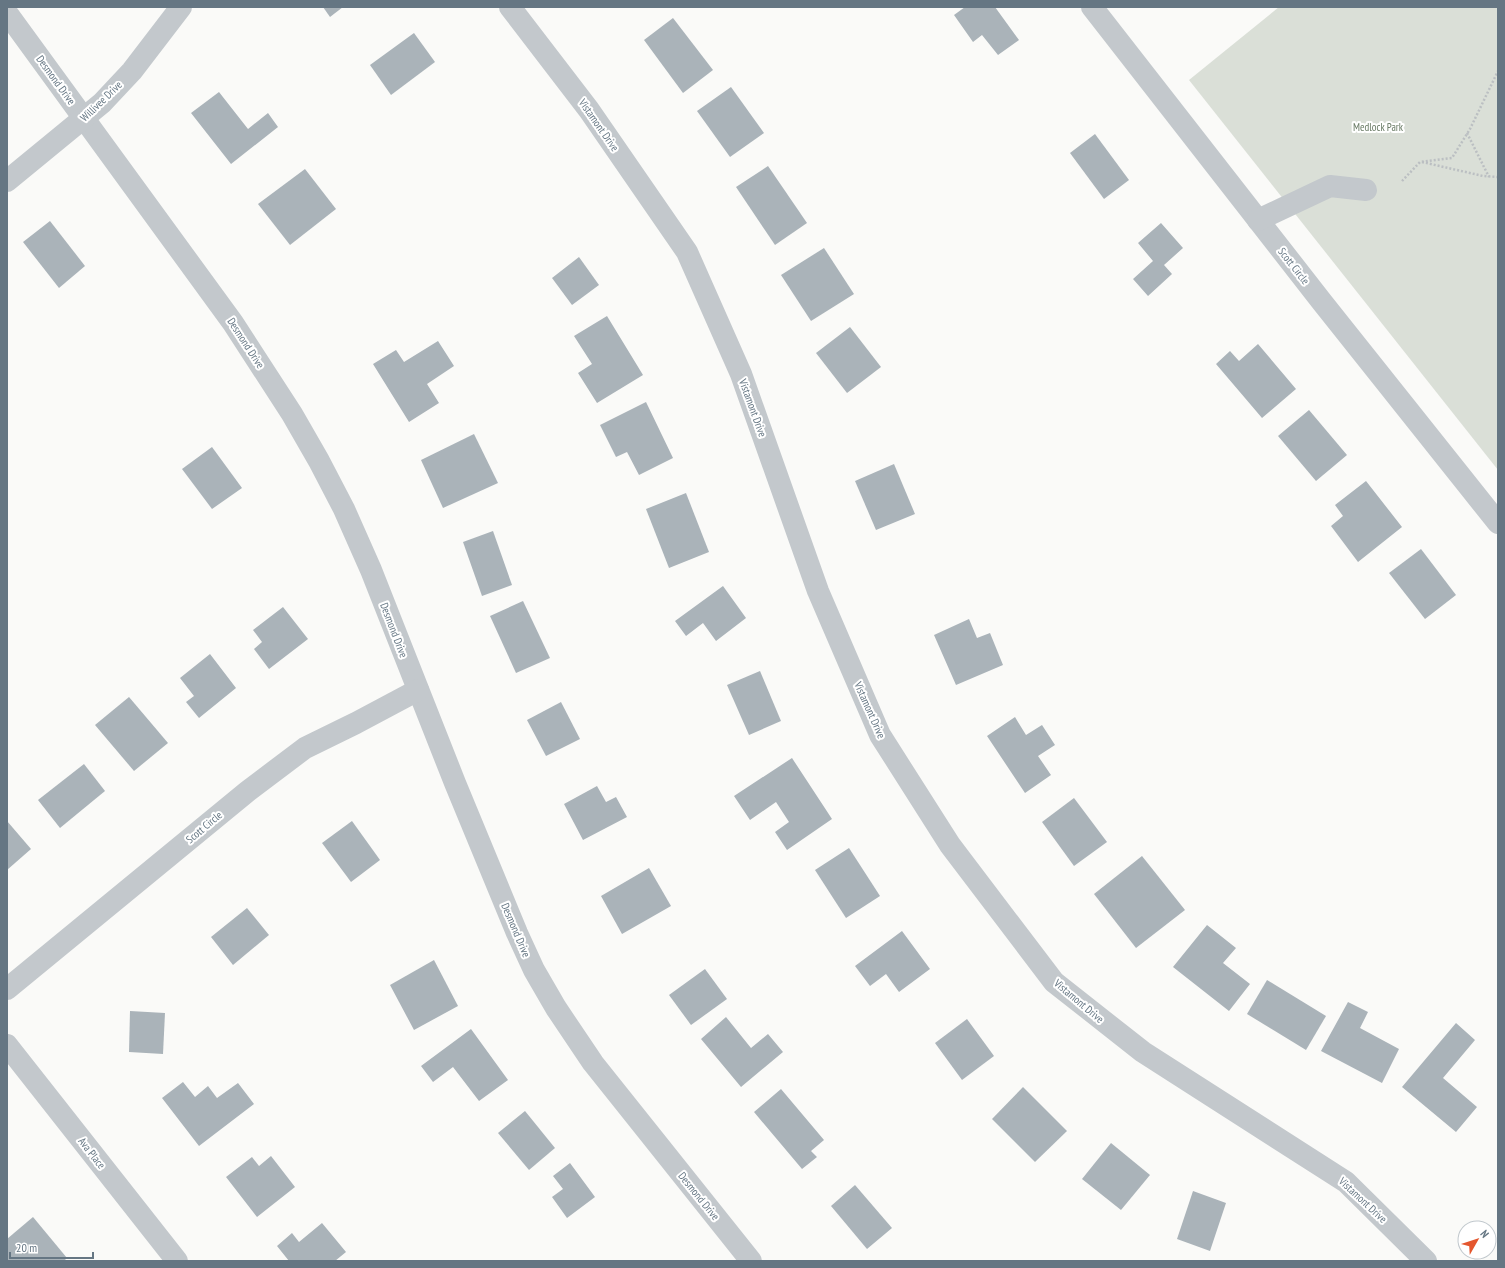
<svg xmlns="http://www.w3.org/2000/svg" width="1505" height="1268" font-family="'PT Sans Narrow',sans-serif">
<rect width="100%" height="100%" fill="#fafaf8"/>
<polygon fill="#dadfd7" points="1279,7 1498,7 1498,470 1189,80"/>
<g fill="#aab3b9">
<polygon points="323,7 343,7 330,17"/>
<polygon points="965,7 995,7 1019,40 998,55 982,35 973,42 954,15"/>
<polygon points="673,18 713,70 683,93 644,40"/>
<polygon points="414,33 435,62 391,95 370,65"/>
<polygon points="731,87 764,133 730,157 697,111"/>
<polygon points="219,92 248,129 268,113 278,127 231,164 191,113"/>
<polygon points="1095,134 1129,180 1104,199 1070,153"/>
<polygon points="768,166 807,223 775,245 736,187"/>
<polygon points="305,169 336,209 290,245 258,204"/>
<polygon points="50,221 85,266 59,288 23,242"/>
<polygon points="1161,223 1183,248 1164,265 1172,274 1148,296 1133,279 1153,261 1138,243"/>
<polygon points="824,248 854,294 811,321 781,275"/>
<polygon points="579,257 599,285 572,305 552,278"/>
<polygon points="607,316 643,375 597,403 578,373 592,364 574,336"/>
<polygon points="850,327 881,367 847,393 816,353"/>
<polygon points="438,341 454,366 427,384 439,403 409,422 373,364 396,350 404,362"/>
<polygon points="1258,344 1296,389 1262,418 1216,364 1230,351 1239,361"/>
<polygon points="646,402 673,458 639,475 627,452 616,457 600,425"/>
<polygon points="1309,410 1347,455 1316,481 1278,436"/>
<polygon points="474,434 498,483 443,508 421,460"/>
<polygon points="212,447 242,488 212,509 182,469"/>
<polygon points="894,464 915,514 876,530 855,481"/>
<polygon points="1366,481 1402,527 1358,562 1331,526 1343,516 1335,505"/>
<polygon points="686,493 709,552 669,568 646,509"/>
<polygon points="493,531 512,585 482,596 463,542"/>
<polygon points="1421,549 1456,595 1425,619 1389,573"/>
<polygon points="723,586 746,618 716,641 703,623 686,636 675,621"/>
<polygon points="523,601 550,658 516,673 490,616"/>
<polygon points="283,607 308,639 269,669 254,649 262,642 253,630"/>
<polygon points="969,619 977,638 990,633 1003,665 956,685 934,635"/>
<polygon points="210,654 236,688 199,718 186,702 194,696 180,678"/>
<polygon points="760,671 781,721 749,735 727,685"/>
<polygon points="129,697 168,743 134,771 95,725"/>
<polygon points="561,702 580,739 546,756 527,720"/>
<polygon points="1015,717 1026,735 1042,725 1055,745 1038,756 1051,775 1025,793 987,736"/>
<polygon points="792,758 832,819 787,850 775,832 789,822 776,802 750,820 734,796"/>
<polygon points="84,764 105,791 60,828 38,800"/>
<polygon points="597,786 606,802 616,797 627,817 583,840 564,804"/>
<polygon points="1074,798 1107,842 1074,866 1042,822"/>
<polygon points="7,821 31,849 7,870"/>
<polygon points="352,821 380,860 351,882 322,843"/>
<polygon points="849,848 880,896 846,918 815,870"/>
<polygon points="1142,856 1185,910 1136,948 1094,894"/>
<polygon points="649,868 671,906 622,934 601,896"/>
<polygon points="247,908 269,935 233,965 211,937"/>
<polygon points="1207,925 1236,948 1223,963 1250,984 1229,1011 1173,967"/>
<polygon points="902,931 930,969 899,992 886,974 870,986 855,966"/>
<polygon points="434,960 458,1006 414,1030 390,985"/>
<polygon points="705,969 727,999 691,1025 669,995"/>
<polygon points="1267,980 1326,1016 1306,1050 1247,1014"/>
<polygon points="1348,1002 1368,1012 1360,1028 1399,1049 1382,1083 1321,1051"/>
<polygon points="130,1011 165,1013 163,1054 129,1052"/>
<polygon points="726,1017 751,1048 768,1034 783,1052 741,1087 701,1039"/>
<polygon points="967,1019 994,1056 962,1080 935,1043"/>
<polygon points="1456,1023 1475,1040 1443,1078 1477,1107 1456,1132 1402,1087"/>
<polygon points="471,1029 508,1080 479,1101 453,1067 433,1082 421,1066"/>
<polygon points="183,1082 195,1097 208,1086 217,1098 238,1083 254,1104 199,1146 162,1098"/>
<polygon points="1023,1087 1067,1131 1035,1162 992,1119"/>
<polygon points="781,1089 824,1140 811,1151 817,1157 802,1169 754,1112"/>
<polygon points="525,1111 555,1148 529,1170 498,1133"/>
<polygon points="1111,1143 1150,1175 1121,1210 1082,1179"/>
<polygon points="271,1156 295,1187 257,1217 226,1177 252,1157 259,1166"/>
<polygon points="570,1163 595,1197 567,1218 552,1197 563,1189 553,1176"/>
<polygon points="855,1185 892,1228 867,1249 831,1206"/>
<polygon points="1193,1191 1226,1203 1210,1251 1177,1239"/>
<polygon points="33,1217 67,1258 64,1261 7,1261 7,1239"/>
<polygon points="322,1223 346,1252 335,1261 289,1261 277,1246 292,1233 299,1242"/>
</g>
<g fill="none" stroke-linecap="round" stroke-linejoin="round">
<g stroke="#bbbfc2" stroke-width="2.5" stroke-dasharray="2 2" stroke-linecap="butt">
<polyline points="1467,133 1489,177"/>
<polyline points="1422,162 1483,176 1498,177"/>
<polyline points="1402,181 1420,162 1452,158 1470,129 1498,71"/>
</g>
<g stroke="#c3c8cc" stroke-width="22">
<polyline points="510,7 589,110 687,252 741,374 818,591 880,735 950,845 1054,982 1143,1052 1346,1182 1426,1261"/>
<polyline points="1092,7 1322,302 1498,523"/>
<polyline points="7,13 233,323 292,414 319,461 344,509 371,570 455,783 517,933 534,970 556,1008 593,1063 751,1261"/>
<polyline points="7,181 102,103 132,71 181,7"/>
<polyline points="1258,220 1330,186 1366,190"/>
<polyline points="7,989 248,791 305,748 356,723 418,690"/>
<polyline points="7,1045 177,1261"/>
</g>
</g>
<g text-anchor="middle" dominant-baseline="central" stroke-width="4" stroke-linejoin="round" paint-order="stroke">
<g font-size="11" fill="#657683" stroke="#fff">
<text transform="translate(56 80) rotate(54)">Desmond Drive</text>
<text transform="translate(101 101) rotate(-44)">Willivee Drive</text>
<text transform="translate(599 125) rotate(55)">Vistamont Drive</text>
<text transform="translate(1294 266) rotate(52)">Scott Circle</text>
<text transform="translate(246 343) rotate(57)">Desmond Drive</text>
<text transform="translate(753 408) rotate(70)">Vistamont Drive</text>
<text transform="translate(394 630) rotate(69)">Desmond Drive</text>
<text transform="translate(870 710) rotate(66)">Vistamont Drive</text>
<text transform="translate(204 827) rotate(-40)">Scott Circle</text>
<text transform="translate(516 930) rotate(67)">Desmond Drive</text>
<text transform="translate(1079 1001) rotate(40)">Vistamont Drive</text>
<text transform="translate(92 1153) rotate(52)">Ava Place</text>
<text transform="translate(699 1196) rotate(51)">Desmond Drive</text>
<text transform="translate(1363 1200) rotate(43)">Vistamont Drive</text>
</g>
<g font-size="11" fill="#687a64" stroke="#fff">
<text x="1378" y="127">Medlock Park</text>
</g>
</g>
<rect width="1505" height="1268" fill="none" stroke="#657683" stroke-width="16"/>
<g transform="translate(1477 1240) rotate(51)"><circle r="19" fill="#ffffff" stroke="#c1c8cd"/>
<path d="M0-3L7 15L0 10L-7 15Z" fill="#e4572e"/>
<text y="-6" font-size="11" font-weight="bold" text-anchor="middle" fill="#657683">N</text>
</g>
<path d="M10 1252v6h83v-6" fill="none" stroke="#657683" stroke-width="2"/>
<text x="16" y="1252" font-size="12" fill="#657683" stroke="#ffffff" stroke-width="3" paint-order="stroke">20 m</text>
</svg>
